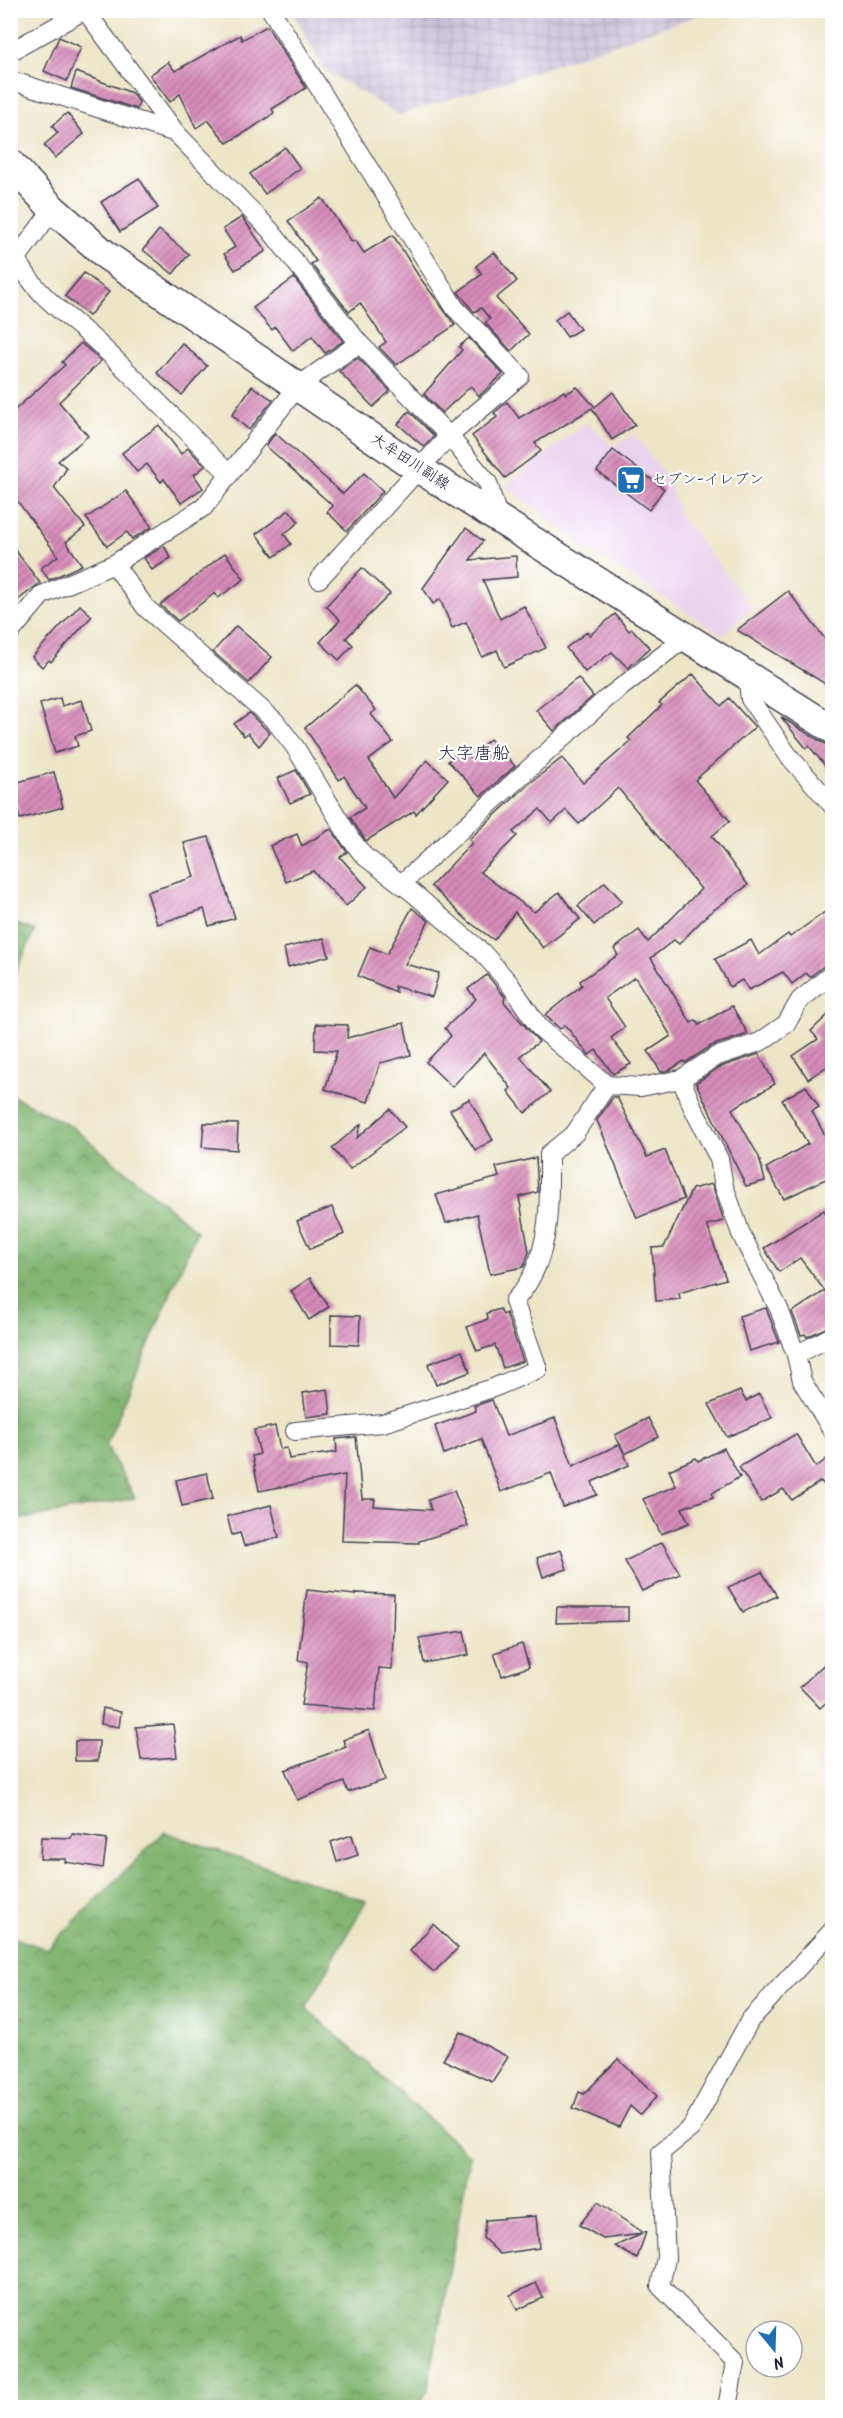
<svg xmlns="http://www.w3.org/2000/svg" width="843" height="2418" font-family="Kalam,'Klee One',sans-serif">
<defs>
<pattern id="industrial-grid" width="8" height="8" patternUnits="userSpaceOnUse" patternTransform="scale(1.5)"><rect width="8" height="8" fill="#c9bfd7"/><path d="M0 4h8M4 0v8" fill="none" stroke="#aca4b9"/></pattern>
<pattern id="forest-crowns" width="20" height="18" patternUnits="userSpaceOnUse" patternTransform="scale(1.5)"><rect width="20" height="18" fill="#82b672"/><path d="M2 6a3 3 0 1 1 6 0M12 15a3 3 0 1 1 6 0" fill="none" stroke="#6a945f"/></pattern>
<pattern id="building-hatch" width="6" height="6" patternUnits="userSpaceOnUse" patternTransform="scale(1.5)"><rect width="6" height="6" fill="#d78bb9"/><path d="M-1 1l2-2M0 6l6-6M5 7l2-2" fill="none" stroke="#ae7198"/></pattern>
</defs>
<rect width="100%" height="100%" fill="#fff"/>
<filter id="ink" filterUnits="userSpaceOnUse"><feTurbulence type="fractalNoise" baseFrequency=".0167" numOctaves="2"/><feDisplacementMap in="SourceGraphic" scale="12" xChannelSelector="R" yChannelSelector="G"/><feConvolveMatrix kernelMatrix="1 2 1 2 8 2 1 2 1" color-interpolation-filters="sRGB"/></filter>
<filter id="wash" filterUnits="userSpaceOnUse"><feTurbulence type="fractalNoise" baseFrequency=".008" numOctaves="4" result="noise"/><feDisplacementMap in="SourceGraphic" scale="24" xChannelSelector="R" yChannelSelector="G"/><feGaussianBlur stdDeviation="1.35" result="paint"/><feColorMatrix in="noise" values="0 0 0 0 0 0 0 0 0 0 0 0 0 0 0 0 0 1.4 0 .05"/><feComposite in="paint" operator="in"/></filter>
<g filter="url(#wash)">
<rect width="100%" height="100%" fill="#ece5c7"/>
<polygon fill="#e9d2ee" points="587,423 614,447 634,434 669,481 679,515 752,607 723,635 587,549 505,485"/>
<polygon fill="url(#industrial-grid)" points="292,11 710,11 502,83 399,115 324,70"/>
<g fill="url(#forest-crowns)" stroke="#526c56" stroke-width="1.5">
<polygon points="11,922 35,931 11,981"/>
<polygon points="11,1095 72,1127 197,1231 106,1445 135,1498 11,1521"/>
<polygon points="164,1832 366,1901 306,2008 470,2156 428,2389 418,2407 11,2407 11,1937 47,1949"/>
</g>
<g id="blocks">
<g fill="url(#building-hatch)">
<polygon points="267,26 306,88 272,109 274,113 249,130 227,143 208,120 196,128 180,94 170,102 150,75 168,62 175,71 240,35 242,40"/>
<polygon points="59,37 81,47 67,81 44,71"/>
<polygon points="76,72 132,93 139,102 137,109 71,88"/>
<polygon points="67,113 84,134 55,158 44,145 58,133 52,126"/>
<polygon points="285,147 300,168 265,194 250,174"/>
<polygon points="139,178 158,208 120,232 101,202"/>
<polygon points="322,198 352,242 355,240 364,253 393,235 418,275 455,325 396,365 379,347 386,342 360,303 349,312 311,264 316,261 288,221"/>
<polygon points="242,217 266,251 235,270 224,254 235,247 223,229"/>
<polygon points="159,230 189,254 173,274 143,250"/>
<polygon points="494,252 517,281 496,298 529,334 511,351 485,323 490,319 481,308 474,312 458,292 482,274 476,266"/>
<polygon points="84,273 109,292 89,316 65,296"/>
<polygon points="294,278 343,341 325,353 312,336 293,351 275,327 272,330 253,308"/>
<polygon points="567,311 580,329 567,337 555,320"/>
<polygon points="469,338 503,374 479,396 471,386 442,413 424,394 462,350 459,347"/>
<polygon points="81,343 101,361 59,402 88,436 58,461 67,468 54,488 85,527 66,542 82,565 49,580 41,568 58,556 10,491 10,414 65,365 62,362"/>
<polygon points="182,343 207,366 182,395 157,373"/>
<polygon points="358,358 390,391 373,407 339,371"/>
<polygon points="252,386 273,400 249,430 232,415"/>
<polygon points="577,387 595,407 613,392 635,425 612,440 592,408 535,443 541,451 505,478 472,436 497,417 494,413 507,402 519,418 564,391 566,394"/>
<polygon points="409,411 434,436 424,447 398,424"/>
<polygon points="159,425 181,454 188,448 205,466 194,475 203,488 181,503 164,479 161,482 147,464 137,472 122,453"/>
<polygon points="275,433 343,494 364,473 383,491 347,531 327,512 333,506 266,446"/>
<polygon points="613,450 664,489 649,510 597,471"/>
<polygon points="126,491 152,527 132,539 127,532 107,546 86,518"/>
<polygon points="289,510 299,522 284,534 291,544 274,557 256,534"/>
<polygon points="466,528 483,541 470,560 516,556 517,577 483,580 500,619 524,606 546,648 504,667 497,650 482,657 466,622 452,628 440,599 433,604 423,588"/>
<polygon points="10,543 40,583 10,606"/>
<polygon points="164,546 171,558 152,570 144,558"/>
<polygon points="225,553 244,579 218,598 215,593 178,621 160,605"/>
<polygon points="362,568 390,594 346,638 353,645 339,660 320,642 340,620 326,606"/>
<polygon points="788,591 832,648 832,688 737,630"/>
<polygon points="80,605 92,616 51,662 49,660 42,667 32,657"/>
<polygon points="615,614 629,631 632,629 650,648 628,668 612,652 585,672 566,648 587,632 590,635"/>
<polygon points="236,626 272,657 249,683 213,652"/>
<polygon points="693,674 721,706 729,698 755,727 695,780 730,821 712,836 748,885 708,914 679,944 674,940 651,958 691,1023 696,1020 699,1025 732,1006 748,1034 711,1046 685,1063 684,1061 670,1070 661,1072 648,1051 671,1036 635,977 605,998 625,1027 611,1038 631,1064 613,1074 596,1050 589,1055 565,1025 560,1029 545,1015 582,985 580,981 618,955 614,949 639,930 648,942 701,889 618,788 579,824 566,810 552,823 540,809 513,832 517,836 480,872 534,912 559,892 580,919 543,948 515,912 494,940 468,921 431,886 472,843 469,839 530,783 562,758 583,783 631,741 628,738 662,705 659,703"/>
<polygon points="578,678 593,696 554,731 536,710"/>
<polygon points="355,685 376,710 371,714 393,742 369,760 393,798 427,760 448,779 416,814 414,811 366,841 350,817 365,808 344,776 339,780 305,728"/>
<polygon points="60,698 62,706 82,700 91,731 75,736 78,746 55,753 40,704"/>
<polygon points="249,713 270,733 259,746 248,733 244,736 234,724"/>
<polygon points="781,717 823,743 832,745 832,774 809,746 806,748"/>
<polygon points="490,739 515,766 481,796 448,761 462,748 470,757"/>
<polygon points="296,770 310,794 290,803 278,778"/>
<polygon points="54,772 63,807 20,819 11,784"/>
<polygon points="331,829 347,852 340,857 367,887 346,906 313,871 286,882 270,846 297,834 302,846"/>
<polygon points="209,837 235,918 209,926 204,909 157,924 147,892 194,877 184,843"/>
<polygon points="605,882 622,901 594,925 578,906"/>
<polygon points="832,907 832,963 825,965 810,977 806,973 792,984 783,972 749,990 742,980 730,987 715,959 751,940 759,955 788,934 790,937"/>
<polygon points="412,908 429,921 405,964 439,973 432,997 394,986 396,992 358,976 370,947 387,954"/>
<polygon points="324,938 329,956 288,967 284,948"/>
<polygon points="487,975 505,997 504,1002 539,1042 520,1056 550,1092 525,1113 508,1091 511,1088 484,1053 452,1087 426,1062 451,1036 445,1028 476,999 468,989"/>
<polygon points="832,1011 832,1054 831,1053 827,1056 832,1063 808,1079 793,1056 818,1039 811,1031"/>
<polygon points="404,1023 411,1055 380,1063 368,1102 325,1089 337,1051 315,1050 316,1024 348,1025 347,1038"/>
<polygon points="759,1054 775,1084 732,1109 759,1157 765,1181 746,1186 696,1083 720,1067"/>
<polygon points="806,1086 819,1107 812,1111 832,1149 832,1176 784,1199 766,1168 808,1144 782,1100"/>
<polygon points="613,1097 617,1097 647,1157 665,1150 684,1199 637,1218 597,1120"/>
<polygon points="469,1099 493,1140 475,1150 450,1110"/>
<polygon points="390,1109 405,1127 350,1169 332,1148 361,1124 357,1138"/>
<polygon points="204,1123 238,1124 237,1150 202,1147"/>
<polygon points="536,1158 538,1192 519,1197 529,1252 525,1264 523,1267 490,1274 477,1214 446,1223 436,1195 499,1177 496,1167"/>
<polygon points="712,1184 724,1221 707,1225 726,1279 679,1293 680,1299 656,1301 652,1248 664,1247 692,1189"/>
<polygon points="332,1207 344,1234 310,1249 297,1221"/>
<polygon points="824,1210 832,1223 832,1325 807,1337 805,1334 801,1335 792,1312 825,1291 800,1258 779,1272 764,1248"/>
<polygon points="310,1278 329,1307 309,1320 291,1291"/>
<polygon points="766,1308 779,1342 749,1351 739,1316"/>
<polygon points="500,1309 503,1315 506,1313 523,1361 503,1368 495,1345 477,1351 467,1327 488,1319 487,1313"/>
<polygon points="331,1315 360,1316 359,1345 331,1344"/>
<polygon points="462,1351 470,1372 436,1385 428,1364"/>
<polygon points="328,1389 331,1414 306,1417 303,1393"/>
<polygon points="740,1391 746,1401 759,1394 772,1418 727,1437 709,1404"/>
<polygon points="492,1400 506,1436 555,1418 573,1466 620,1444 629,1465 592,1482 597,1495 563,1507 551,1473 501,1492 481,1439 444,1454 435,1426 476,1411 474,1406"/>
<polygon points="648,1418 658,1437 625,1454 615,1435"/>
<polygon points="275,1426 280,1449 287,1448 289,1459 337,1452 336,1439 356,1437 362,1499 375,1499 374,1506 431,1510 428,1500 454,1491 468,1526 419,1541 419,1543 342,1541 345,1475 259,1491 252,1456 260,1454 254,1430"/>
<polygon points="796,1434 816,1467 832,1455 832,1477 823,1484 821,1481 792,1500 783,1489 761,1502 739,1467"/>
<polygon points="724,1448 740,1477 712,1493 713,1497 682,1508 689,1523 661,1534 643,1499 676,1486 669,1470 696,1458 698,1461"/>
<polygon points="207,1473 213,1499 182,1506 176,1480"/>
<polygon points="271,1505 279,1537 244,1546 240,1533 232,1535 227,1516"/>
<polygon points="662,1542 680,1574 642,1591 625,1561"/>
<polygon points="561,1550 567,1569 543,1577 537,1558"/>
<polygon points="762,1572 777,1596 743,1612 728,1587"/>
<polygon points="307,1590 355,1595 355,1593 394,1594 392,1669 379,1668 375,1711 301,1705 308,1662 298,1660"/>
<polygon points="557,1607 628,1607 628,1621 556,1623"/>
<polygon points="464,1631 469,1655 424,1663 419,1638"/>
<polygon points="522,1644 529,1667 502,1676 494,1653"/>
<polygon points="832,1657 832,1697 820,1708 800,1687"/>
<polygon points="103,1708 121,1712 119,1727 101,1724"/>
<polygon points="173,1724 177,1757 141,1760 136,1727"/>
<polygon points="369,1730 385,1780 348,1792 344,1782 297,1800 285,1770 346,1747 343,1740"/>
<polygon points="75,1741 99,1741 98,1761 75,1761"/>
<polygon points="72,1834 107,1839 103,1868 65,1862 66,1859 40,1859 41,1837 71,1838"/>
<polygon points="352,1835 358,1855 337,1862 331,1842"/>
<polygon points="433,1924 458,1948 434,1972 410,1951"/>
<polygon points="460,2032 508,2057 492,2082 443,2060"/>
<polygon points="618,2059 657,2096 640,2115 630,2106 619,2127 573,2108 579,2092 584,2094"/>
<polygon points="598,2202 643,2233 646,2232 637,2259 615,2246 642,2234 603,2239 579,2225"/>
<polygon points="536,2216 539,2248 500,2254 483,2238 486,2220"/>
<polygon points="536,2283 543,2298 517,2310 510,2295"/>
</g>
</g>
</g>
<g filter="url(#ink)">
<use href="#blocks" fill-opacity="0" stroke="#403f50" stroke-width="1.5"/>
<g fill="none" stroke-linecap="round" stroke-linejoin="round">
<g stroke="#403f50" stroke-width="20">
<g id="minor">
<polyline points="271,10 455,308 520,376 449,436 319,579"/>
<polyline points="10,52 85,10"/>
<polyline points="10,80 176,133"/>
<path d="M53,209L17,258C35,296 68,315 98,343C143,385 185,430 228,473"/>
<polyline points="359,343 449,436 488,483 499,520"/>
<polyline points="114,564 146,608 275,721 295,747 350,838 364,856 412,892 482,952 509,983 539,1027 607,1085 641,1087 681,1079 715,1057 760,1042 786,1024 800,1000 832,974"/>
<polyline points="10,633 42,595 114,564 204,507 298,386 359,343 270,230 176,133 85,10"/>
<polyline points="747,675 750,699 788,755 832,805"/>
<polyline points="401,884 606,699 685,638"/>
<polyline points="681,1079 693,1108 719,1159 724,1186 741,1234 779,1309 796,1355 802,1381 832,1430"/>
<polyline points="796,1355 832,1336"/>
<path d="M295,1431L383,1423L493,1388L538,1369L514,1301C552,1261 549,1206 549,1154L575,1133L607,1085"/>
<polyline points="727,2408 735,2362 660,2286 666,2258 661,2152 691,2128 750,2020 832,1931"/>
</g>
</g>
<g stroke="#403f50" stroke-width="31">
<polyline id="primary" points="10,163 53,209 107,256 405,460 832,729"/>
</g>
<use href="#minor" stroke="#fff" stroke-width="18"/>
<use href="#primary" stroke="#fff" stroke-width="28"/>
</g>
</g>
<defs>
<g id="supermarket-square" transform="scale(1.5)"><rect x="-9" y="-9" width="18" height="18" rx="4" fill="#1f6fb2" stroke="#fff"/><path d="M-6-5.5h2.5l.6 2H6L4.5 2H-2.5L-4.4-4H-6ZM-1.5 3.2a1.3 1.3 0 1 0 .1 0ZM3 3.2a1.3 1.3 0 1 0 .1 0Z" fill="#fff"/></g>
</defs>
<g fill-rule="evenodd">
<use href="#supermarket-square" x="631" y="480"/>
</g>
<g text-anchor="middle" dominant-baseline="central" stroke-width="4.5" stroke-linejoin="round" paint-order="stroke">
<g font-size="15" fill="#22223b" stroke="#fff">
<text transform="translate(410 462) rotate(33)">大牟田川副線</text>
</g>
<g font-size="15" fill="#22223b" stroke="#fff" text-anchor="start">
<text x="652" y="480">セブン-イレブン</text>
</g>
<g font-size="18" fill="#22223b" stroke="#fff">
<text x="474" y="754">大字唐船</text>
</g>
</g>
<rect width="843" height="2418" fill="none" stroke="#fff" stroke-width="36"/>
<g transform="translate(774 2349) rotate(161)"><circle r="28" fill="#ffffff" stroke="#a7a7b1" stroke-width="1.5"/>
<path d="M0-4.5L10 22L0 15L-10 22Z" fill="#1f6fb2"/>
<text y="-9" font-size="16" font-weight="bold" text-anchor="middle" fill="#22223b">N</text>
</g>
</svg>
